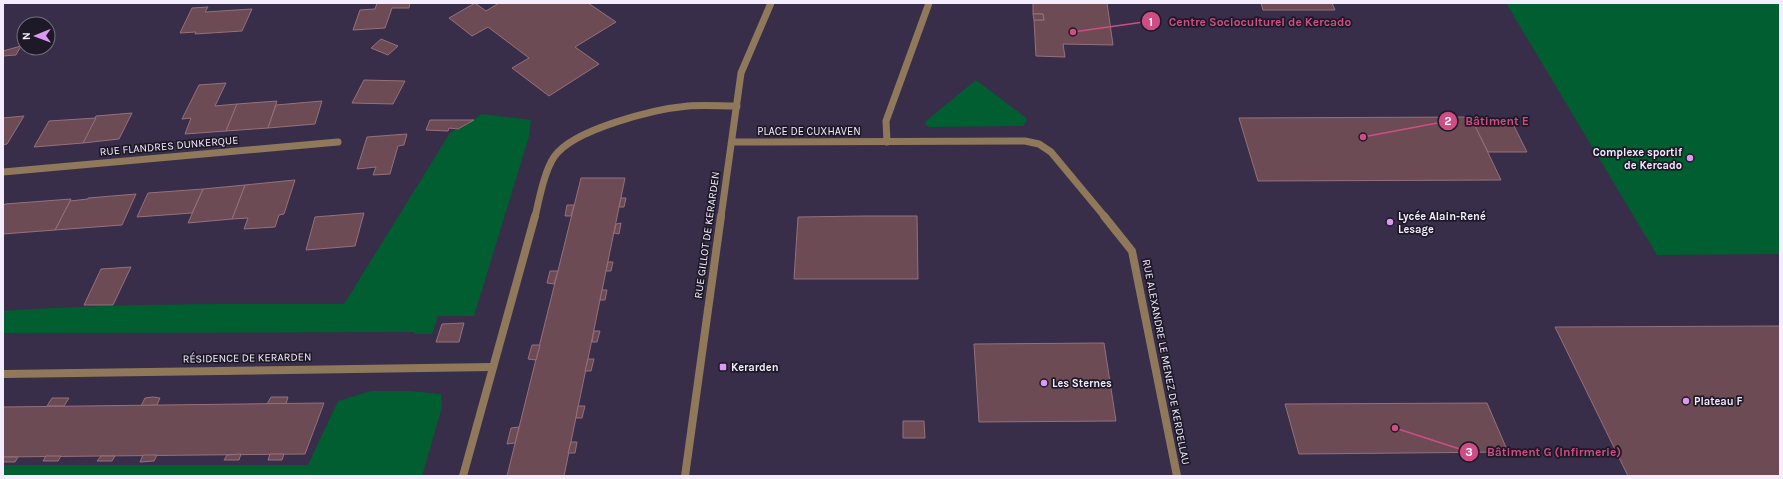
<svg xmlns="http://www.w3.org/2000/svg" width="1783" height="479" font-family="Karla,sans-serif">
<rect width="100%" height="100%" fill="#382e4a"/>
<g fill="#005e31">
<polygon points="1506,3 1780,3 1780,254 1657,255"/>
<polygon points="976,80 1025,117 1027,120 1023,126 930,127 925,125 926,121"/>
<path d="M481,114L531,120L529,136L474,316H438L432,334H414V332L3,333V311C118,303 230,304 344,304L450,133L473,121Z"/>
<polygon points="371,391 410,391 441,394 442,407 422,476 3,476 3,465 308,465 338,401"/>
</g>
<g fill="#6d4b55" stroke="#95707b">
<polygon points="377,3 410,3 409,8 392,8 385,28 353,30 360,10 375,9"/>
<polygon points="475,3 486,11 499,3 588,3 616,22 575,47 599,64 549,96 512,68 529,58 488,27 472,36 449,18"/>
<polygon points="1033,3 1107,3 1113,45 1063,44 1065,57 1036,56 1034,20 1044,20 1043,14 1033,14"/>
<polygon points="1261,3 1332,3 1335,10 1263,10"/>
<polygon points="208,7 205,12 252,9 242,31 195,34 196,32 180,33 192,8"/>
<polygon points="1033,14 1043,14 1044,20 1034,20"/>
<polygon points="381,39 398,46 388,55 371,48"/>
<polygon points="21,46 16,55 3,56 3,51"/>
<polygon points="364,80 405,81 393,104 352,103"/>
<polygon points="226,83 215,106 237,104 226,131 185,134 191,118 182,119 199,85"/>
<polygon points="277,101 268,128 226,131 237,104"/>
<polygon points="322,101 315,124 268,128 276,105"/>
<polygon points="132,113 119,139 83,143 96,116"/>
<polygon points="24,116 7,144 3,145 3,118"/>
<polygon points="1471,117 1501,180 1258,181 1239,118"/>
<polygon points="96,118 83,143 34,147 49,121"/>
<polygon points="430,120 474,120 458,129 449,128 448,131 426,130"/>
<polygon points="1473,122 1512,122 1527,152 1488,152"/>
<polygon points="407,134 404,145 398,146 390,174 373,175 376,167 357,169 367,137"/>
<polygon points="581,178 625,178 564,476 507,476"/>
<polygon points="295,180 284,214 279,215 275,227 244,229 248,218 232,219 245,185"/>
<polygon points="245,185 232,219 188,223 203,189"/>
<polygon points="203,189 192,213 137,217 148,193"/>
<polygon points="136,194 122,225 55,230 70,201 88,199 88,198"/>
<polygon points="621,198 626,198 624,207 619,207"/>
<polygon points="71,199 55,230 3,234 3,206 5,204"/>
<polygon points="567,205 574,205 571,216 565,216"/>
<polygon points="364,213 355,246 306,250 315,217"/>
<polygon points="865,216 917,216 918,279 794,279 798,217"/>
<polygon points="621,223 619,234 614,233 616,224"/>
<polygon points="608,262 613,262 611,271 606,271"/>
<polygon points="131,267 113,305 84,305 101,269"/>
<polygon points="550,271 558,271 554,284 547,283"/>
<polygon points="602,290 607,290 605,300 600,300"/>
<polygon points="464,323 459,342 436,342 442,324"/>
<polygon points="1780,326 1780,476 1628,476 1555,327"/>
<polygon points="594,331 600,331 597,342 592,342"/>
<polygon points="1104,343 1116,421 979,422 974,344"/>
<polygon points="532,345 540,345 536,360 528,359"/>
<polygon points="588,359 594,359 591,371 585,371"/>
<polygon points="271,397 288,397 286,404 267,404"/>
<polygon points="52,398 69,398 64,406 47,406"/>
<polygon points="145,398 153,397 160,398 157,405 141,406"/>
<polygon points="324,403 305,454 3,457 3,407"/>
<polygon points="1487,403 1508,452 1299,454 1285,404"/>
<polygon points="578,406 585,406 582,418 576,418"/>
<polygon points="903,421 924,421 925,438 903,438"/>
<polygon points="519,427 515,443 507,444 511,428"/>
<polygon points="571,442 577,442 575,453 568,453"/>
<polygon points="241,454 239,460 224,460 227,455"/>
<polygon points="270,454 284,454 282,460 268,460"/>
<polygon points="143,455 157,455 154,461 140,462"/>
<polygon points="46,456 61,456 58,461 43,461"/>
<polygon points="101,456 115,456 112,461 97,461"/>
<polygon points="3,457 18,457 15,462 3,462"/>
</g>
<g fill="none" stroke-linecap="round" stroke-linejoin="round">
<g stroke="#90795b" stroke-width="7">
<polyline points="887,142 886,121 929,3"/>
<path d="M535,217C539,200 544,172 554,157C573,129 655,109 688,106C704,105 721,106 737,106"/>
</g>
<g stroke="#90795b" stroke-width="8">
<polyline points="3,374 492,367"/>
<polyline points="463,476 535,216"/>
</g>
<g stroke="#90795b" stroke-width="7">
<polyline points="732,142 1025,141 1039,144 1051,152 1105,217"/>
<polyline points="3,172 338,142"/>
<polyline points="721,217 741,73 771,3"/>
</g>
<g stroke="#90795b" stroke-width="8">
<polyline points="1104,216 1132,251 1177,476"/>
<polyline points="685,476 721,216"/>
</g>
</g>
<g fill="#db99f5" stroke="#1e1926" stroke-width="1.5">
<circle cx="1690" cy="158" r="4"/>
<circle cx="1390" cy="222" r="4"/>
<rect x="719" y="363" width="8" height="8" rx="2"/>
<circle cx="1044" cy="383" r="4"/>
<circle cx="1686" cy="401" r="4"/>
</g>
<g text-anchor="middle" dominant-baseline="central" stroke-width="3.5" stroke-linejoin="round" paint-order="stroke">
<g font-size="11" fill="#f3edff" stroke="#1e1926">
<text x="809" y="131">PLACE DE CUXHAVEN</text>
<text transform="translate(169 146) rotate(-5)">RUE FLANDRES DUNKERQUE</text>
<text transform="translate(707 235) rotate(-82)">RUE GILLOT DE KERARDEN</text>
<text transform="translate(247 358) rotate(-1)">RÉSIDENCE DE KERARDEN</text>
<text transform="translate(1166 362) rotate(79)">RUE ALEXANDRE LE MENEZ DE KERDELLAU</text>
</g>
<g font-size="11" font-weight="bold" fill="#f3edff" stroke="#1e1926" text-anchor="start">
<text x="1682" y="152" text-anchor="end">Complexe sportif<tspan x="1682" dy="13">de Kercado</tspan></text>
<text x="1398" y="216">Lycée Alain-René<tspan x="1398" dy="13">Lesage</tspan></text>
<text x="731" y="367">Kerarden</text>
<text x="1052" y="383">Les Sternes</text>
<text x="1694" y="401">Plateau F</text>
</g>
</g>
<path fill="none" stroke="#ce4d84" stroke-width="1.5" d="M1073 32L1151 21M1363 137L1448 121M1395 428L1469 452"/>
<g fill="#ce4d84" stroke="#1e1926" stroke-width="1.5">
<circle cx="1073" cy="32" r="4"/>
<circle cx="1363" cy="137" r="4"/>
<circle cx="1395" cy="428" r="4"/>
<circle cx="1151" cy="21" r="10"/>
<circle cx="1448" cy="121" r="10"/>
<circle cx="1469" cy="452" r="10"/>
</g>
<g font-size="12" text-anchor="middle" font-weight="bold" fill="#fff">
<text x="1151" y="26">1</text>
<text x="1448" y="125">2</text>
<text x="1469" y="456">3</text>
</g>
<g font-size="12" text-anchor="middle" font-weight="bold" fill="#ce4d84" stroke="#1e1926" stroke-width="3.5" stroke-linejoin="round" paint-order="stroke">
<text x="1260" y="26">Centre Socioculturel de Kercado</text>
<text x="1497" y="125">Bâtiment E</text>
<text x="1554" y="456">Bâtiment G (Infirmerie)</text>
</g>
<rect width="1783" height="479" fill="none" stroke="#f3edff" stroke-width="8"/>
<g transform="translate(36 36) rotate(269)"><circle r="19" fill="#1e1926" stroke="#736e7d"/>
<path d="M0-3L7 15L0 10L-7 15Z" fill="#db99f5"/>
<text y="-6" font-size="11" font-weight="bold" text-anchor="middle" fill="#f3edff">N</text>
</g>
</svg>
